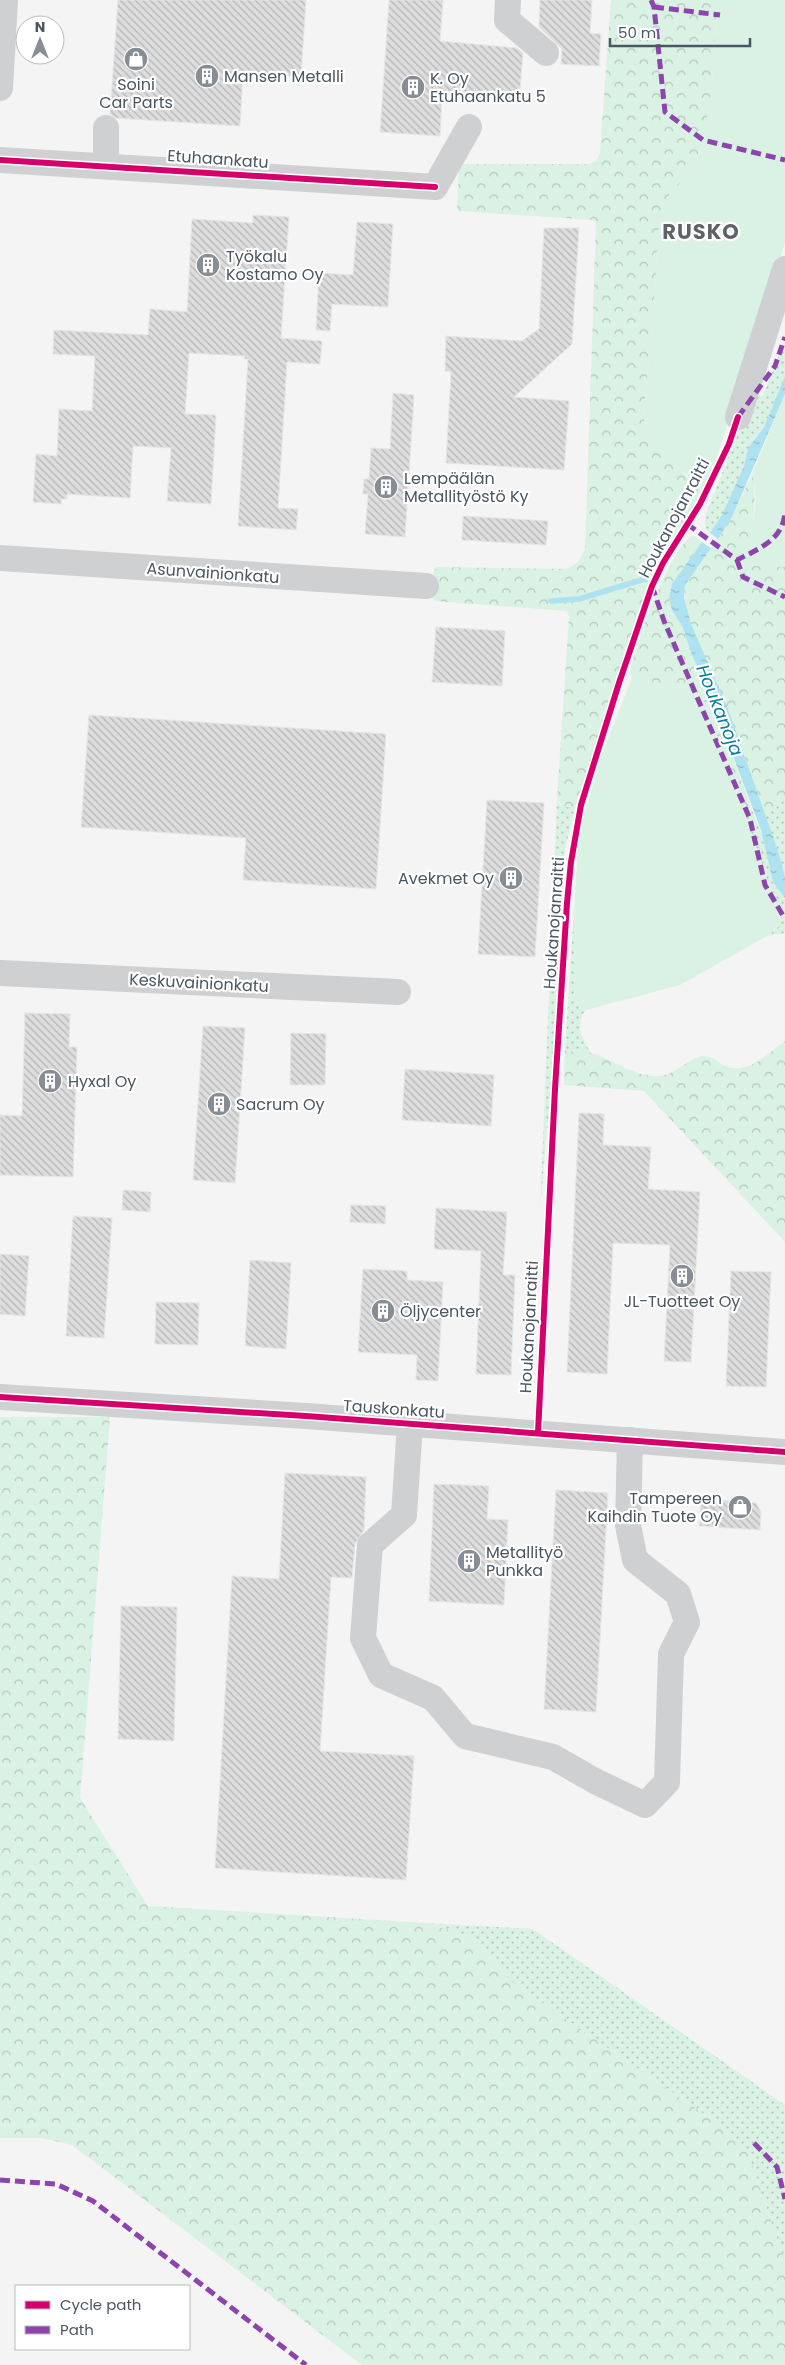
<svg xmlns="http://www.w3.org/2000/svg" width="785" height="2365" font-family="Poppins,sans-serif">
<defs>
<pattern id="grass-dots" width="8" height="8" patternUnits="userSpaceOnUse" patternTransform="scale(1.25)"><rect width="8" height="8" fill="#d9f2e3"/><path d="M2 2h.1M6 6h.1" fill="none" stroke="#b2c7bb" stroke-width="1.8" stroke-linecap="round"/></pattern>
<pattern id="forest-crowns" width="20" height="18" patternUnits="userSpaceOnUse" patternTransform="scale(1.25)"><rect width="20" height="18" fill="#d9f2e3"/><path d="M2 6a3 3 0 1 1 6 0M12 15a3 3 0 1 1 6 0" fill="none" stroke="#b2c7bb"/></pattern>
<pattern id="water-ripples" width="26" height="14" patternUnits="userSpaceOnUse" patternTransform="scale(1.25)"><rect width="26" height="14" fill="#aee2f0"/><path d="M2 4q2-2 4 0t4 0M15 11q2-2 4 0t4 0" fill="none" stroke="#90bac6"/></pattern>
<pattern id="building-back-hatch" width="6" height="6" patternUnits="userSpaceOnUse" patternTransform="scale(1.25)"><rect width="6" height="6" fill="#ddddde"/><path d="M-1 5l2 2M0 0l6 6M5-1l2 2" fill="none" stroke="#b5b6b7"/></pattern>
</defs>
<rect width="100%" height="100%" fill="#f4f4f4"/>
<g fill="url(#grass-dots)">
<polygon points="785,340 785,376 764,427 752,441 746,456 744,466 722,515 710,533 705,529 705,516 725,466 747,400 763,395"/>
<polygon points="557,799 560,805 575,807 565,849 551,1083 540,1212"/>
<polygon points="785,800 785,877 764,813"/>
<polygon points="742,806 751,807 763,838 773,882 785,898 785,933 767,936 778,927 780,917"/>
<path d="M575,894L576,1002L579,1007L586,1010C575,1023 581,1039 591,1052L565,1051Z"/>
<polygon points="427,1923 533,1929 785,2105 785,2262 749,2156 741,2143 724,2128 512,1982 480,1944 467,1936"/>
</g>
<g fill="url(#forest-crowns)">
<path d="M611,0H717C714,54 714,110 696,162C689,180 669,189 663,208C656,234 657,263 655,291C652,334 646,377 644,420L685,475L704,491L649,584L575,807H563L557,799L569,616L567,611L435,601L432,598L434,570L437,567L566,569C576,565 581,560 585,549L596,223L593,220L459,211L457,207L459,169L463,164H589L596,161L600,153Z"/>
<path d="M753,472C756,503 755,524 744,554L750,565L785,567V800L764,813C752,778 740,742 727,707C716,678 679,614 685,585L732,517Z"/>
<path d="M694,536L702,542L672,584L669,599L672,610L683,628L692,655L716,711L751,807L742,806L702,696L698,693L632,678L630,674C633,651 672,540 694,536Z"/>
<path d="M785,1041V1242L644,1091L564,1085L565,1051C573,1052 583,1050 591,1053C613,1059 633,1076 656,1076C676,1077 689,1055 705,1056C713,1056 718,1063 725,1066C749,1075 767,1054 785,1041Z"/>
<polygon points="0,1417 110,1417 80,1798 148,1906 427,1923 467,1936 480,1944 512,1982 724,2128 741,2143 749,2156 785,2262 785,2365 362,2365 72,2145 42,2138 0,2138"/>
</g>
<g fill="#d9f2e3">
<path d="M717,0H785V243L709,482L704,491L658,448L648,435L644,420C646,377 652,334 655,291C657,263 656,234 663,208C668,189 689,180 696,162C714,110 714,54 717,0Z"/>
<polygon points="785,394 785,567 750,565 745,561 744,554 753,523 756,501 753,472"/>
<polygon points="632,678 698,693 702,696 742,806 781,923 767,936 680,985 586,1010 579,1007 576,1002 575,894 578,847 582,824 600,759"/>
</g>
<g fill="url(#water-ripples)">
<polygon points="785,376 785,394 732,517 718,539 710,533 722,515 744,466 748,448 764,427"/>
<polygon points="702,542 711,548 685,585 684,598 691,624 727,706 778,851 785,877 785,898 773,882 761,830 716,711 692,655 683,628 672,610 669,599 672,584"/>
</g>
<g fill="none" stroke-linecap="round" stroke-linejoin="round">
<polyline stroke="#aee2f0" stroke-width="5.5" points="551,601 579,599 648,578"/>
</g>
<g fill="url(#building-back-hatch)" stroke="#e5e6e7">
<polygon points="118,0 306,0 301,77 243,74 240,126 116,118 110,114"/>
<polygon points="389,0 443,0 440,41 517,48 523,53 519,102 442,95 440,136 380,132"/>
<polygon points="540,0 592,0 590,33 601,34 599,66 561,64 562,49 539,27"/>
<polygon points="253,215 289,217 281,338 322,341 320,364 287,362 278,508 298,509 296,530 238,526 248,359 244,359 245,356 189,353 185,414 216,415 211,504 167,501 171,448 133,446 130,498 67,494 67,499 61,499 61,504 33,502 36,454 57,456 59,409 92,411 95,356 53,354 54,330 148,335 150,309 187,312 192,219 253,223"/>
<polygon points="357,222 393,224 388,307 332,304 330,331 316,330 319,273 353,275"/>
<polygon points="544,228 579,228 572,344 514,397 569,401 564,470 446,463 451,372 445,371 446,336 522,341 539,329"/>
<polygon points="393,393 414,395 405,537 365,534 368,494 363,494 364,479 369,479 371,448 390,449"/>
<polygon points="463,516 548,521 546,545 462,540"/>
<polygon points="436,627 505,631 502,686 432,682"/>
<polygon points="89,715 386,734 376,889 243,880 246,838 81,827"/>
<polygon points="487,800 544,803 535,957 478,954"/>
<polygon points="25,1013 70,1014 69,1047 77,1047 73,1177 0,1175 0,1115 22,1116"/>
<polygon points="203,1026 245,1028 235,1183 193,1180"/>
<polygon points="291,1033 326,1034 325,1085 290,1085"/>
<polygon points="405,1069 494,1075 491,1126 402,1120"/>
<polygon points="579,1113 604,1114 603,1145 651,1147 648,1189 700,1192 691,1362 664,1361 670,1245 613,1243 607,1374 567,1372"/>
<polygon points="123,1190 151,1192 150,1212 122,1210"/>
<polygon points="351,1205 386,1206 385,1224 350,1222"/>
<polygon points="436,1208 507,1212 503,1275 515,1275 511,1375 476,1374 481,1251 434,1249"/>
<polygon points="73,1216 112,1218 104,1338 66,1336"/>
<polygon points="0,1254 29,1256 25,1316 0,1314"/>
<polygon points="250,1260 291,1263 286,1349 245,1346"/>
<polygon points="363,1269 407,1271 407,1280 443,1282 438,1381 416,1380 417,1355 358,1352"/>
<polygon points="731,1271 771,1272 766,1387 726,1386"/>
<polygon points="156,1302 199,1303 198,1345 155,1344"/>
<polygon points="285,1473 366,1477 364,1530 355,1544 352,1578 331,1577 320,1751 414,1756 406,1880 215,1868 232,1576 279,1579"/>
<polygon points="434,1484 489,1486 487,1519 508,1520 504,1605 429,1601"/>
<polygon points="556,1490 608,1493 596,1712 544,1709"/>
<polygon points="701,1499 756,1503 761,1512 760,1530 699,1526"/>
<polygon points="121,1606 177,1607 174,1741 118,1739"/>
</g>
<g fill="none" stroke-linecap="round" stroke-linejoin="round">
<g stroke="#ced0d2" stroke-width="26">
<polyline points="508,0 507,20 546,53"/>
<polyline points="0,88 5,0"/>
<polyline points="0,160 435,187 469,127"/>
<polyline points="106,166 106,128"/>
<polyline points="738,417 785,269"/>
<polyline points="0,558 426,586"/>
<polyline points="0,973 398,992"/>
<polyline points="0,1397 306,1416 785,1452"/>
<polyline points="410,1424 404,1515 370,1545 363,1638 381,1675 433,1698 465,1736 553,1757 595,1781 645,1805 667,1782 671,1654 687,1622 678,1594 635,1560 628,1525 630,1440"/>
</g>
<g stroke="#8e44ad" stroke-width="5" stroke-dasharray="10 5" stroke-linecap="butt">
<polyline points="651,0 654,7 665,112 703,140 785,160"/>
<polyline points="654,7 720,15"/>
<polyline points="738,417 775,366 785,337"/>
<path d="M687,524L737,560C760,548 783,540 785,512"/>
<polyline points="737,560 743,577 785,597"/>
<polyline points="652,586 664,621 750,819 765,885 785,919"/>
<polyline points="754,2143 777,2167 785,2199"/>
<polyline points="0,2180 56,2184 93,2201 306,2365"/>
</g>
<g stroke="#fff" stroke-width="9">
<g id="cycleway">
<polyline points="0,160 435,187"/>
<polyline points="0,1397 306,1416 785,1452"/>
<polyline points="538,1433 555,1089 567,903 571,862 581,805 619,683 652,586 663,563 700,504 729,444 738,417"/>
</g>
</g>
<use href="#cycleway" stroke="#d6006c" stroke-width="6"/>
</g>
<defs>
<g id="shop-disc" transform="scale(1.25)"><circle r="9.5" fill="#868d94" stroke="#fff"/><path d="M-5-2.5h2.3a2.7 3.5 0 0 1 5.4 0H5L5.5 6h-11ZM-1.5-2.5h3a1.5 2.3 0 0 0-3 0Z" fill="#fff"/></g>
<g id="building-disc" transform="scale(1.25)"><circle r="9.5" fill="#868d94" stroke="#fff"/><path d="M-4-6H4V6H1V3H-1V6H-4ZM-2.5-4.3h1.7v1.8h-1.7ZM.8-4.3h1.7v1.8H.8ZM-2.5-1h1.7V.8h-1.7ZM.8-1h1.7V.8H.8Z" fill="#fff"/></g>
</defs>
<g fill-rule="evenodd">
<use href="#shop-disc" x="136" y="59"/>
<use href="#building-disc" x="207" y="76"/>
<use href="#building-disc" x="413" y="87"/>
<use href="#building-disc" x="208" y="265"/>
<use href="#building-disc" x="386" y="487"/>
<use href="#building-disc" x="511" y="878"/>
<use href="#building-disc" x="50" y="1081"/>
<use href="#building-disc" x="219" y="1104"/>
<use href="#building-disc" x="682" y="1276"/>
<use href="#building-disc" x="383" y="1311"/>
<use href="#shop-disc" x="740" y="1507"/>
<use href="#building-disc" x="469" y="1561"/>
</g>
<g text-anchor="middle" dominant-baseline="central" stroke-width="4.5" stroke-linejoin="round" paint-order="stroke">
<g font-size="16" fill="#4a5661" stroke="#fff" text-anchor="start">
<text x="224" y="76">Mansen Metalli</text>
<text x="430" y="78">K. Oy<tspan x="430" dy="18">Etuhaankatu 5</tspan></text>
<text x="136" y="84" text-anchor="middle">Soini<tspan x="136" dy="18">Car Parts</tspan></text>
<text x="226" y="256">Työkalu<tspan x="226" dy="18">Kostamo Oy</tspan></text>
<text x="404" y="478">Lempäälän<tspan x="404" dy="18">Metallityöstö Ky</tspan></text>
<text x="494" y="878" text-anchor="end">Avekmet Oy</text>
<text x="68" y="1081">Hyxal Oy</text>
<text x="236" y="1104">Sacrum Oy</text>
<text x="682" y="1301" text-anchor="middle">JL-Tuotteet Oy</text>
<text x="400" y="1311">Öljycenter</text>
<text x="722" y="1498" text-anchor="end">Tampereen<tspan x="722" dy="18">Kaihdin Tuote Oy</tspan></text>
<text x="486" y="1552">Metallityö<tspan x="486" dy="18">Punkka</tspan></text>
</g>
<g font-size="16" fill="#4a5661" stroke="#fff">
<text transform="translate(218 159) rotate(4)">Etuhaankatu</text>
<text transform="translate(674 518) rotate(-62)">Houkanojanraitti</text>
<text transform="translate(213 573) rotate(4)">Asunvainionkatu</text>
<text transform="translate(554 923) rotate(-86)">Houkanojanraitti</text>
<text transform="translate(199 983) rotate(3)">Keskuvainionkatu</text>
<text transform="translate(529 1327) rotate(-87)">Houkanojanraitti</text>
<text transform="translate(394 1409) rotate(4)">Tauskonkatu</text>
</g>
<g font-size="18" font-style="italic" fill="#0c7c9b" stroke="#fff">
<text transform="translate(720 710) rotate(68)">Houkanoja</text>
</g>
<g font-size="21" font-weight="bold" letter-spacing="1" fill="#5f6368" stroke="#fff">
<text x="701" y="231">RUSKO</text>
</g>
</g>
<rect x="15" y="2285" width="175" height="65" fill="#ffffff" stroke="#b7bbc0"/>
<rect x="25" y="2301" width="25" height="8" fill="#d6006c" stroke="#b7bbc0"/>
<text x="60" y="2310" font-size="15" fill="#4a5661">Cycle path</text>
<rect x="25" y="2326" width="25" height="8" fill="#8e44ad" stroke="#b7bbc0"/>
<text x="60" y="2335" font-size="15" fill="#4a5661">Path</text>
<g transform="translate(40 40)"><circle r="24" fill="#ffffff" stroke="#b7bbc0"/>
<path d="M0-4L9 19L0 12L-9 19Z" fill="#868d94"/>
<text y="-8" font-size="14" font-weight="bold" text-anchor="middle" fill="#4a5661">N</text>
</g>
<path d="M610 38v8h140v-8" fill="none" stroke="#4a5661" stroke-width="2.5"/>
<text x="618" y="38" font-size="15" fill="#4a5661" stroke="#ffffff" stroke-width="4" paint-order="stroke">50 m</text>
</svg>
